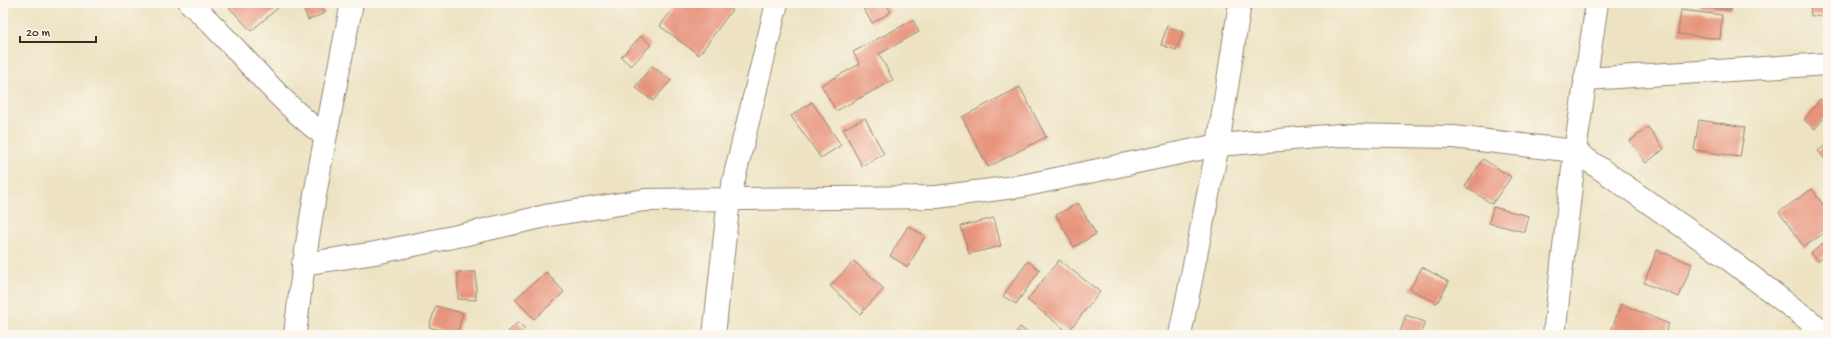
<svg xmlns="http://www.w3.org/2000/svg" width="1831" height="338" font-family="'Gochi Hand',sans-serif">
<rect width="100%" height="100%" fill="#fbf7ec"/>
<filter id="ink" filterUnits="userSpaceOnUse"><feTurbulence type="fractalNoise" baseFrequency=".025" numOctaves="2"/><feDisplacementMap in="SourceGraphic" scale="8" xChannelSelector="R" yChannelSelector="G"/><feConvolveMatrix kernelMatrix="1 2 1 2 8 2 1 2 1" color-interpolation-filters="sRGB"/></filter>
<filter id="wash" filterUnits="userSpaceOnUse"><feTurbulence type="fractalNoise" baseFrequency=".012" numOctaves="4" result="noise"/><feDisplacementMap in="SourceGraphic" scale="16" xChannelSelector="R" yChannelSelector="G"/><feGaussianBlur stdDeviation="0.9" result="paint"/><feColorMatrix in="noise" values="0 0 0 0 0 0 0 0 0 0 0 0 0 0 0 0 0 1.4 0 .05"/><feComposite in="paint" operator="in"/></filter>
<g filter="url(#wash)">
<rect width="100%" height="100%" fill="#ede3c3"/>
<g id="blocks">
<g fill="#e8947d">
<polygon points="229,3 275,3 279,7 251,31 227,5"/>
<polygon points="301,3 320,3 325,13 308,20"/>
<polygon points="677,3 737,3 699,55 660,26"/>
<polygon points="860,3 886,3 891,12 872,23"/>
<polygon points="1135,3 1151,3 1149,7"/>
<polygon points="1700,3 1731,3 1731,10 1699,7"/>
<polygon points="1810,3 1828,3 1828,15 1811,16"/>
<polygon points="1681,10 1722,15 1720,39 1678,34"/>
<polygon points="913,20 919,32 879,54 893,80 836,111 821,85 860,64 853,52"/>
<polygon points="1167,26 1183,32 1176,50 1161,45"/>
<polygon points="641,36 651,45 631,66 621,57"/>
<polygon points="652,66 671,80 653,101 635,87"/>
<polygon points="1020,87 1046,137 988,167 962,117"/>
<polygon points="1820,99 1828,105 1828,113 1815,129 1804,120"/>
<polygon points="812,102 841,145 821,158 791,116"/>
<polygon points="865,118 884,154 862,166 843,129"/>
<polygon points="1699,120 1745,127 1740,157 1694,150"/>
<polygon points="1648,127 1664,149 1646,163 1630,141"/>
<polygon points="1828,143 1828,163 1818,151"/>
<polygon points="1483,159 1511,177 1492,204 1465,186"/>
<polygon points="1812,189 1828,212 1828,230 1804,247 1779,212"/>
<polygon points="1078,203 1096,234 1074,247 1056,215"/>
<polygon points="1493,207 1529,216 1525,232 1489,223"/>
<polygon points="994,218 1001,246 969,254 961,226"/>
<polygon points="908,226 925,236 908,267 890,256"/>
<polygon points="1825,242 1828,245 1828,253 1818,261 1811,253"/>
<polygon points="1657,250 1692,264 1679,297 1644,283"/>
<polygon points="1059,260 1100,292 1068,332 1027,300"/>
<polygon points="854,261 884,289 860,314 830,286"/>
<polygon points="1028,261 1040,270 1016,304 1003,296"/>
<polygon points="1422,267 1449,282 1437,303 1410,289"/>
<polygon points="458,272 476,272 476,300 458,299"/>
<polygon points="546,272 564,292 534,319 515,299"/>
<polygon points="1621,304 1669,324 1664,335 1621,335 1611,331"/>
<polygon points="436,306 463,313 457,334 429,327"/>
<polygon points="1406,315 1425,322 1420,335 1399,335"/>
<polygon points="518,322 531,335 505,335"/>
<polygon points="1020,327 1030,335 1014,335"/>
</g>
</g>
</g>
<g filter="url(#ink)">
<use href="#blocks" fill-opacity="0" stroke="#948670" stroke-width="1"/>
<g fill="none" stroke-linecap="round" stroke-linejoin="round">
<g stroke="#948670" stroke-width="24">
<g id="minor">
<path d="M190,3C237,46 274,98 325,136"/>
<polyline points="1585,79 1828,64"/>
<polyline points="303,264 375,253 467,234 550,215 645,200 937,197 1022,186 1218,145 1340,135 1453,137 1575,151 1718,251 1828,335"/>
<path d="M295,335C307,223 330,113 352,3"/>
<polyline points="714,335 729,199 777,3"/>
<polyline points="1180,335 1218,145 1240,3"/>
<polyline points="1554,335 1575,151 1597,3"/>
</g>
</g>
<use href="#minor" stroke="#fff" stroke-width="22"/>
</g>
</g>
<rect width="1831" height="338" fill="none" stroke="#fbf7ec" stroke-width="16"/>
<path d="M20 36v6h76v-6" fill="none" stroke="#3b2a1e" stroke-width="2"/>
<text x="26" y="36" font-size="12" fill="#3b2a1e" stroke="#fbf7ec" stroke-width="3" paint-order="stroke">20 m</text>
</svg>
